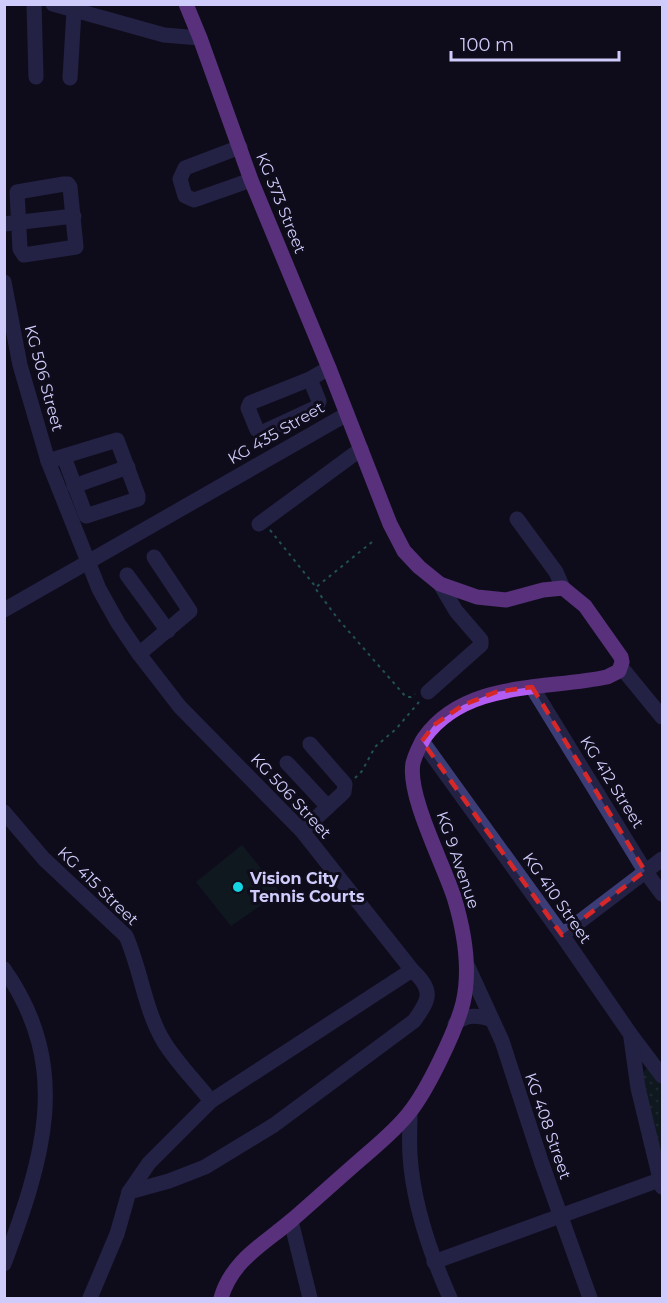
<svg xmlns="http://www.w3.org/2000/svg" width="667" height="1303" font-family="Montserrat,sans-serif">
<defs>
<pattern id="park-dots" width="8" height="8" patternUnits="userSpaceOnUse" patternTransform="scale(1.5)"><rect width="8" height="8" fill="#112524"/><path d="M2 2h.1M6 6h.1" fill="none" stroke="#334345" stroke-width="1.8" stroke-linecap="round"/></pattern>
</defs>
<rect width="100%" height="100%" fill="#0f0d1c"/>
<polygon fill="url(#park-dots)" points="647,1068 662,1079 662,1158 641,1075"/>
<polygon fill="#112524" points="242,845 280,892 231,926 196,882"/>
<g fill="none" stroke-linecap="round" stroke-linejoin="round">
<g stroke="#36a499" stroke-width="2" stroke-dasharray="3 4.5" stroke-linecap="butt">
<polyline points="270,530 315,586"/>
<polyline points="372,542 315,588 338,619 406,697 411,697 415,694"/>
<polyline points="355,778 362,771 375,747 396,729 419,702"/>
</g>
<g stroke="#3c3c77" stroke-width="15">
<polyline points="34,4 36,77"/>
<polyline points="53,4 164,35 200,38"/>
<polyline points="70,78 74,11"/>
<polyline points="240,147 185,168 180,179 185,196 194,200 251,180"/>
<polygon points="64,184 68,184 70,187 76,247 24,255 20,249 17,192"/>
<polyline points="4,224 74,216"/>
<path d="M4,282L20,365L48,461L99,589L118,623L139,654L180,707L302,831L412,970C434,990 430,999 414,1021L274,1125L205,1167L169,1181L129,1192"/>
<polyline points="310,379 319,401 317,407 263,432 257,430 248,408 250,403 310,379 329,368"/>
<polyline points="48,461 117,440 138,496 138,499 86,516 64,457"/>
<polyline points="74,486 128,467"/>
<polyline points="517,519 556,572 563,588"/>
<polyline points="259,524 361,449"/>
<polyline points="127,575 168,631"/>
<polyline points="4,610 347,414"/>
<polyline points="139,654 190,611 154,557"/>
<polyline points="621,667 662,717"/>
<polyline points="532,687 645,871 662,894"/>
<polyline points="428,692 481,645 481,640 456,611 440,584"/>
<polyline points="422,741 562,935 631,1035 662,1076"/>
<polyline points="287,763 328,807"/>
<path d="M4,812L44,859L126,936C141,970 145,1011 164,1042C177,1063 196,1082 211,1101L149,1163L129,1192L117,1234L90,1298"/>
<polyline points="302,831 344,792 345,784 310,744"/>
<polyline points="562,935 662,859"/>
<polyline points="468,967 502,1041 542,1164 590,1298"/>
<path d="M4,969C74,1069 42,1161 4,1264"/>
<path d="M455,1024C465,1014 479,1015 492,1020"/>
<polyline points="631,1038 638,1088 662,1187"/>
<polyline points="211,1101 412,970"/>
<path d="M410,1113C410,1127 409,1141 410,1155C413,1205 430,1253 450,1298"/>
<polyline points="291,1221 310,1298"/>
<polyline points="434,1262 662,1179"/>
</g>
<path stroke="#b35cf1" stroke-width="15" d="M186,4L200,38L251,180L329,368L390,524L404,551L419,567L440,584L477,597L506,600L543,590L563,588L585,606L621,657L622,662L619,671L607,677C546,690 465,680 424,738C420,745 415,756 413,763C407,795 443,863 454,897C464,930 471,969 463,1003C456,1031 427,1091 409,1113C395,1131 377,1145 360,1160C337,1180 315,1200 292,1220C264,1244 232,1260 221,1298"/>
</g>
<path d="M0 0H667V1303H0ZM532,687L645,871L562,935L422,741L434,725L463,705L496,692Z" fill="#0f0d1c" fill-opacity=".55" fill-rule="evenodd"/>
<path fill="none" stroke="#d62828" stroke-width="4.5" stroke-dasharray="12 8" stroke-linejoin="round" d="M532,687L645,871L562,935L422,741L434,725L463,705L496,692Z"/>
<circle fill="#13d4e0" stroke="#0f0d1c" stroke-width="2" cx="238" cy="887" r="6"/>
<g text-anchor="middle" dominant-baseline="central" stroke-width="6" stroke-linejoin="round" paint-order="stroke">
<g font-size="16" fill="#cfccfb" stroke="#0f0d1c">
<text transform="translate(281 203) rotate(68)">KG 373 Street</text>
<text transform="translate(44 378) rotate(75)">KG 506 Street</text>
<text transform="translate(276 433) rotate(-30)">KG 435 Street</text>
<text transform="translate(612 782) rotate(58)">KG 412 Street</text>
<text transform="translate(291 796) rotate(47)">KG 506 Street</text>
<text transform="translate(458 860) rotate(71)">KG 9 Avenue</text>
<text transform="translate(98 886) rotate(44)">KG 415 Street</text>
<text transform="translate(557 898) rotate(55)">KG 410 Street</text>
<text transform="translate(548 1126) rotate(71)">KG 408 Street</text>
</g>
<g font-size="16" font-weight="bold" fill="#cfccfb" stroke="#0f0d1c" text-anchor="start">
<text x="250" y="878">Vision City<tspan x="250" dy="18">Tennis Courts</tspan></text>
</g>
</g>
<rect width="667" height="1303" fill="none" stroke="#cfccfb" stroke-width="12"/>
<path d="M451 51v9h168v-9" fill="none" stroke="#cfccfb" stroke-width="3"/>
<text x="460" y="51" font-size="18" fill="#cfccfb" stroke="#0f0d1c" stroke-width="4.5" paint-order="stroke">100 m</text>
</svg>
